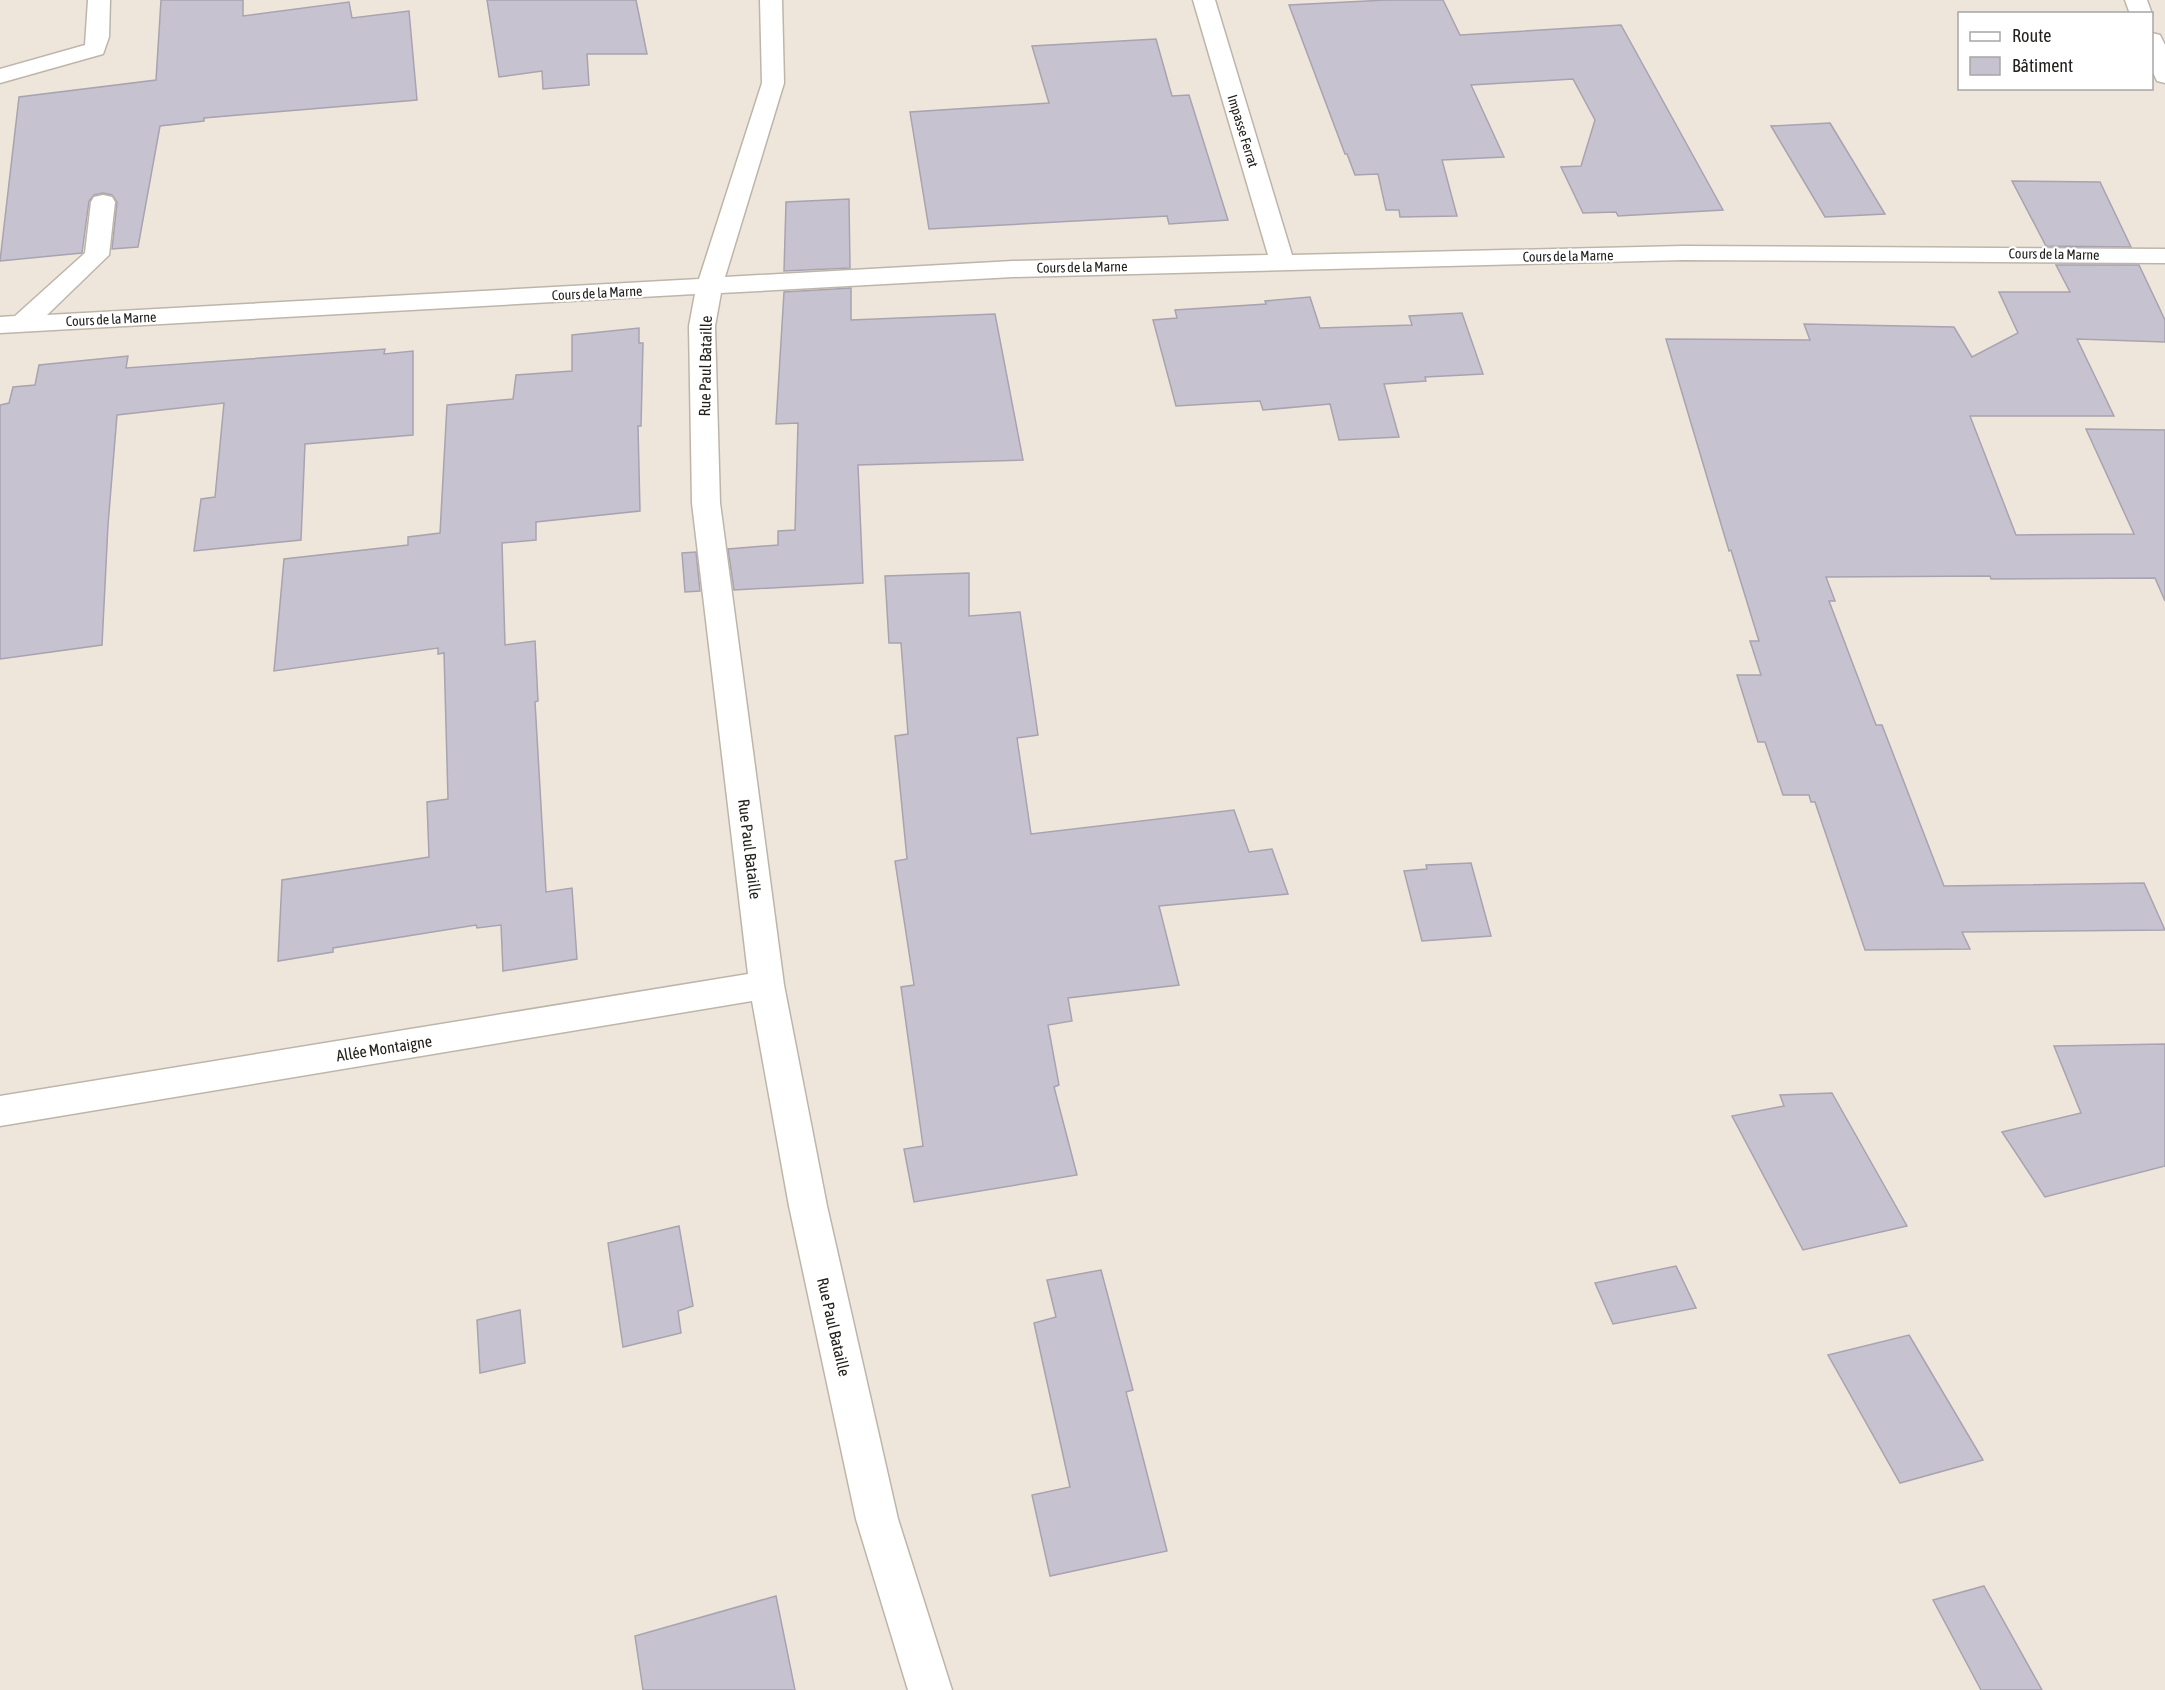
<svg xmlns="http://www.w3.org/2000/svg" width="2165" height="1690" font-family="'Asap Condensed',sans-serif">
<rect width="100%" height="100%" fill="#efe6db"/>
<g fill="#c7c2cf" stroke="#a8a3b0" stroke-width="1.5">
<polygon points="161,0 243,0 243,16 349,2 352,18 409,11 417,100 204,118 204,121 160,126 138,247 112,249 117,202 112,195 103,193 94,195 89,201 82,253 0,261 19,97 156,80"/>
<polygon points="487,0 636,0 647,54 587,54 589,85 543,89 542,71 499,77"/>
<polygon points="1386,0 1443,0 1460,35 1621,25 1723,210 1618,216 1616,212 1583,213 1561,167 1581,166 1595,120 1573,79 1471,85 1504,157 1442,160 1457,216 1400,217 1399,210 1386,210 1378,174 1355,175 1347,154 1345,154 1289,5"/>
<polygon points="1156,39 1172,96 1189,95 1228,220 1169,224 1167,216 929,229 910,112 1049,103 1032,46"/>
<polygon points="1830,123 1885,214 1825,217 1771,126"/>
<polygon points="2012,181 2100,182 2131,247 2046,246"/>
<polygon points="849,199 850,268 784,271 786,202"/>
<polygon points="2056,265 2139,265 2165,320 2165,342 2077,339 2114,416 1970,416 2016,535 2134,534 2086,429 2165,430 2165,601 2155,578 1991,579 1990,576 1826,577 1835,601 1829,601 1876,725 1882,725 1944,886 2144,883 2165,930 1962,932 1970,949 1865,950 1815,802 1811,802 1809,795 1783,795 1765,742 1758,742 1737,675 1761,675 1750,641 1759,641 1731,550 1729,551 1666,339 1810,340 1804,324 1954,327 1972,357 2018,333 1999,292 2070,292"/>
<polygon points="851,288 851,320 995,314 1023,460 858,465 863,583 734,590 728,549 778,545 778,531 795,530 798,423 776,424 784,292"/>
<polygon points="1310,297 1320,328 1412,325 1409,316 1462,313 1483,374 1425,377 1426,381 1384,384 1399,437 1339,440 1330,404 1263,410 1260,401 1176,406 1153,320 1177,318 1175,310 1266,304 1265,301"/>
<polygon points="639,328 639,343 643,343 641,426 638,426 640,511 536,522 536,540 502,543 505,645 535,641 538,701 535,702 546,892 572,888 577,959 503,971 501,925 477,928 476,925 333,948 333,952 278,961 282,880 429,857 427,802 448,799 444,653 438,654 438,648 274,671 284,559 408,545 408,537 440,533 447,405 513,399 516,375 572,371 572,335"/>
<polygon points="385,349 384,354 413,351 413,435 305,444 301,540 194,551 201,499 215,497 224,403 117,415 108,525 102,645 0,659 0,405 9,403 13,387 35,385 39,365 128,356 126,368"/>
<polygon points="696,552 700,591 685,592 682,553"/>
<polygon points="969,573 969,616 1020,612 1038,735 1017,738 1031,834 1234,810 1249,852 1272,849 1288,894 1159,906 1179,985 1068,998 1072,1021 1048,1025 1059,1085 1054,1087 1077,1175 914,1202 904,1149 923,1146 901,987 914,985 895,861 907,859 895,736 908,734 901,643 889,643 885,576"/>
<polygon points="1471,863 1491,936 1422,941 1404,871 1427,869 1426,865"/>
<polygon points="2165,1044 2165,1166 2045,1197 2002,1132 2081,1113 2054,1046"/>
<polygon points="1832,1093 1907,1226 1803,1250 1732,1116 1784,1106 1780,1095"/>
<polygon points="679,1226 693,1306 678,1311 681,1333 623,1347 608,1243"/>
<polygon points="1676,1266 1696,1308 1613,1324 1595,1283"/>
<polygon points="1101,1270 1133,1390 1126,1392 1167,1551 1050,1576 1032,1495 1070,1487 1034,1323 1056,1317 1047,1280"/>
<polygon points="520,1310 525,1363 480,1373 477,1320"/>
<polygon points="1909,1335 1983,1460 1900,1483 1828,1355"/>
<polygon points="1984,1586 2042,1690 1981,1690 1933,1600"/>
<polygon points="776,1596 795,1690 643,1690 635,1636"/>
</g>
<g fill="none" stroke-linecap="round" stroke-linejoin="round">
<g stroke="#beb5aa" stroke-width="3">
<g id="minor">
<polygon points="88,0 110,0 109,37 103,54 0,83 0,69 85,45"/>
<polygon points="760,0 782,0 784,83 725,277 1013,261 1268,255 1193,0 1215,0 1292,255 1683,246 2165,249 2165,263 1683,260 1013,277 721,293 715,326 720,503 784,985 827,1206 898,1519 952,1690 908,1690 856,1519 789,1206 752,1001 0,1126 0,1096 748,974 692,503 689,326 695,294 0,333 0,317 15,316 85,253 91,202 94,197 103,195 112,197 115,202 109,255 47,315 699,279 762,83"/>
<polygon points="2125,0 2147,0 2152,14 2130,14"/>
<polygon points="2152,33 2160,35 2165,45 2165,83 2157,81 2152,70"/>
</g>
</g>
<use href="#minor" fill="#fff" fill-rule="evenodd"/>
</g>
<g text-anchor="middle" dominant-baseline="central" stroke-width="4.5" stroke-linejoin="round" paint-order="stroke">
<g font-size="14" fill="#24211d" stroke="#fff">
<text transform="translate(1243 131) rotate(73)">Impasse Ferrat</text>
<text transform="translate(2054 254) rotate(1)">Cours de la Marne</text>
<text transform="translate(1568 256) rotate(-1)">Cours de la Marne</text>
<text transform="translate(1082 267) rotate(-1)">Cours de la Marne</text>
<text transform="translate(597 293) rotate(-3)">Cours de la Marne</text>
<text transform="translate(111 319) rotate(-3)">Cours de la Marne</text>
</g>
<g font-size="16" fill="#24211d" stroke="#fff">
<text transform="translate(705 366) rotate(-89)">Rue Paul Bataille</text>
<text transform="translate(750 849) rotate(83)">Rue Paul Bataille</text>
<text transform="translate(384 1048) rotate(-9)">Allée Montaigne</text>
<text transform="translate(834 1327) rotate(77)">Rue Paul Bataille</text>
</g>
</g>
<rect x="1958" y="12" width="195" height="78" fill="#ffffff" stroke="#a7a6a5" stroke-width="1.5"/>
<rect x="1970" y="32" width="30" height="9" fill="#ffffff" stroke="#a7a6a5" stroke-width="1.5"/>
<text x="2012" y="42" font-size="18" fill="#24211d">Route</text>
<rect x="1970" y="57" width="30" height="18" fill="#c7c2cf" stroke="#a7a6a5" stroke-width="1.5"/>
<text x="2012" y="72" font-size="18" fill="#24211d">Bâtiment</text>
</svg>
